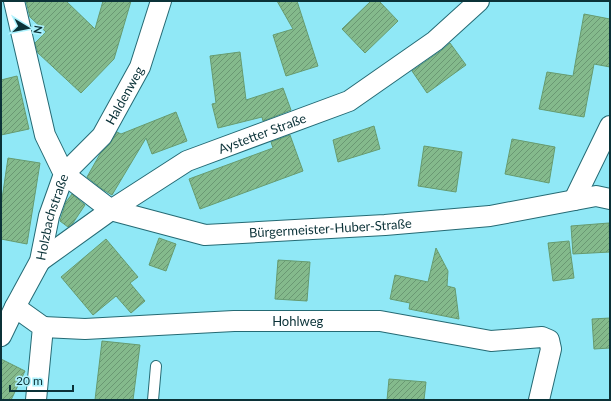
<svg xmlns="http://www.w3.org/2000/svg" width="611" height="401" font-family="Lato,sans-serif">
<defs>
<pattern id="building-hatch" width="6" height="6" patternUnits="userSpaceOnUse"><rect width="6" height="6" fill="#84ba8c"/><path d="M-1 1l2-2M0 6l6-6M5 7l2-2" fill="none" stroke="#6a9873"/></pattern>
</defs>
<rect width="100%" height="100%" fill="#90e8f6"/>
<g fill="url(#building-hatch)" stroke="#669b6f">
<polygon points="26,1 66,1 95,29 103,1 131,1 114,59 81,93 38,53 35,43 46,32 30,17"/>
<polygon points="277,1 297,1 318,66 286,76 273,35 293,29"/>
<polygon points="371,1 379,1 398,21 365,53 342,29"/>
<polygon points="584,14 610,19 610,67 594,64 584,117 539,109 547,72 573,76"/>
<polygon points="450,43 466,65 427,93 412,71 442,50"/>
<polygon points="240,52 246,100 283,88 291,110 263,121 262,117 218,128 212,104 216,103 210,56"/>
<polygon points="17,76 29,129 1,135 1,80"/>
<polygon points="176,112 187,141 152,154 146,138 112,195 102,189 87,177 100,154 110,144 117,132 121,134"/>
<polygon points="374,126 380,149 338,162 333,140"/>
<polygon points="290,135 303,171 200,209 189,179 273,148 271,142"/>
<polygon points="512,139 555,147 549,183 505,174"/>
<polygon points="424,146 462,152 456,192 418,186"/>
<polygon points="8,158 40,163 27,244 1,239 1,206"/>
<polygon points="72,194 85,205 73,223 68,227 60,221 66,202"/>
<polygon points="609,223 610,252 573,254 571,226"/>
<polygon points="159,238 176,244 166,271 149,265"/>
<polygon points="106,239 138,277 130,283 145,301 131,313 116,296 93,315 61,277"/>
<polygon points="569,241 574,278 553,281 548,243"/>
<polygon points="436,248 448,271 447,286 455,288 459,319 409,309 410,303 390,299 395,275 428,282"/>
<polygon points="278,260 310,262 307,301 275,299"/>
<polygon points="610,318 610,348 594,349 592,319"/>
<polygon points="102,341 140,345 133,400 95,400"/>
<polygon points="1,359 25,371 11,400 1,400"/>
<polygon points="389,379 426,382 424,400 387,400"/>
</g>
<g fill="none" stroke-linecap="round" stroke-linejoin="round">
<g stroke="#256a74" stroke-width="12">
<polyline id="service" points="153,400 156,366"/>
</g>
<g stroke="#256a74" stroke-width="22">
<g id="minor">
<path id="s1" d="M64,174L111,210L205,235L385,225L490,216L596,196L610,199"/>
<path id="s2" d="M64,174L102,136L140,67L161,1"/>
<polyline points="574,200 610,126"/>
<path id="s3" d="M40,261L111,210L187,161L349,101L435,41L479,1"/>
<polyline points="15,307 43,327 36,400"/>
<path id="s4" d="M43,327L85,329L158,325L234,321H380L491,341L542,337L549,340L551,349L539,400"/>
<path id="s5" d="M1,336L15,307L40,261L49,216L64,174L45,135L14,1"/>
</g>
</g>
<use href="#service" stroke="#fff" stroke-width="10"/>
<use href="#minor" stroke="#fff" stroke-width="20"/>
</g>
<g text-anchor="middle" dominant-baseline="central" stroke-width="3.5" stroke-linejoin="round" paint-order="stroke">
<g font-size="13" fill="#0b3238" stroke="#aef2fd">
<text stroke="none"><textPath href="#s2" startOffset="100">Haldenweg</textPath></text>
<text stroke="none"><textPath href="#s3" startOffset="258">Aystetter Straße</textPath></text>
<text stroke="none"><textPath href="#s5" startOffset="130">Holzbachstraße</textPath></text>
<text stroke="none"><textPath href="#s1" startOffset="282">Bürgermeister-Huber-Straße</textPath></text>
<text stroke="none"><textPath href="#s4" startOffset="255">Hohlweg</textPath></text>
</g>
</g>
<rect width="611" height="401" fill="none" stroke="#0b3238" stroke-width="4"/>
<g transform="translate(28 28) rotate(100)" stroke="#aef2fd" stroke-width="3" paint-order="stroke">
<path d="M0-3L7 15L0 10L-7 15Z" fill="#0b3238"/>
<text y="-6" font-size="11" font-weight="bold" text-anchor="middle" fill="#0b3238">N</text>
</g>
<path d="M10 385v6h63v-6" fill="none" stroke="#0b3238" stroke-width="2"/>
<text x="16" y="385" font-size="12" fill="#0b3238" stroke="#aef2fd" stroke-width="3" paint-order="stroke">20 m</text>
</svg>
